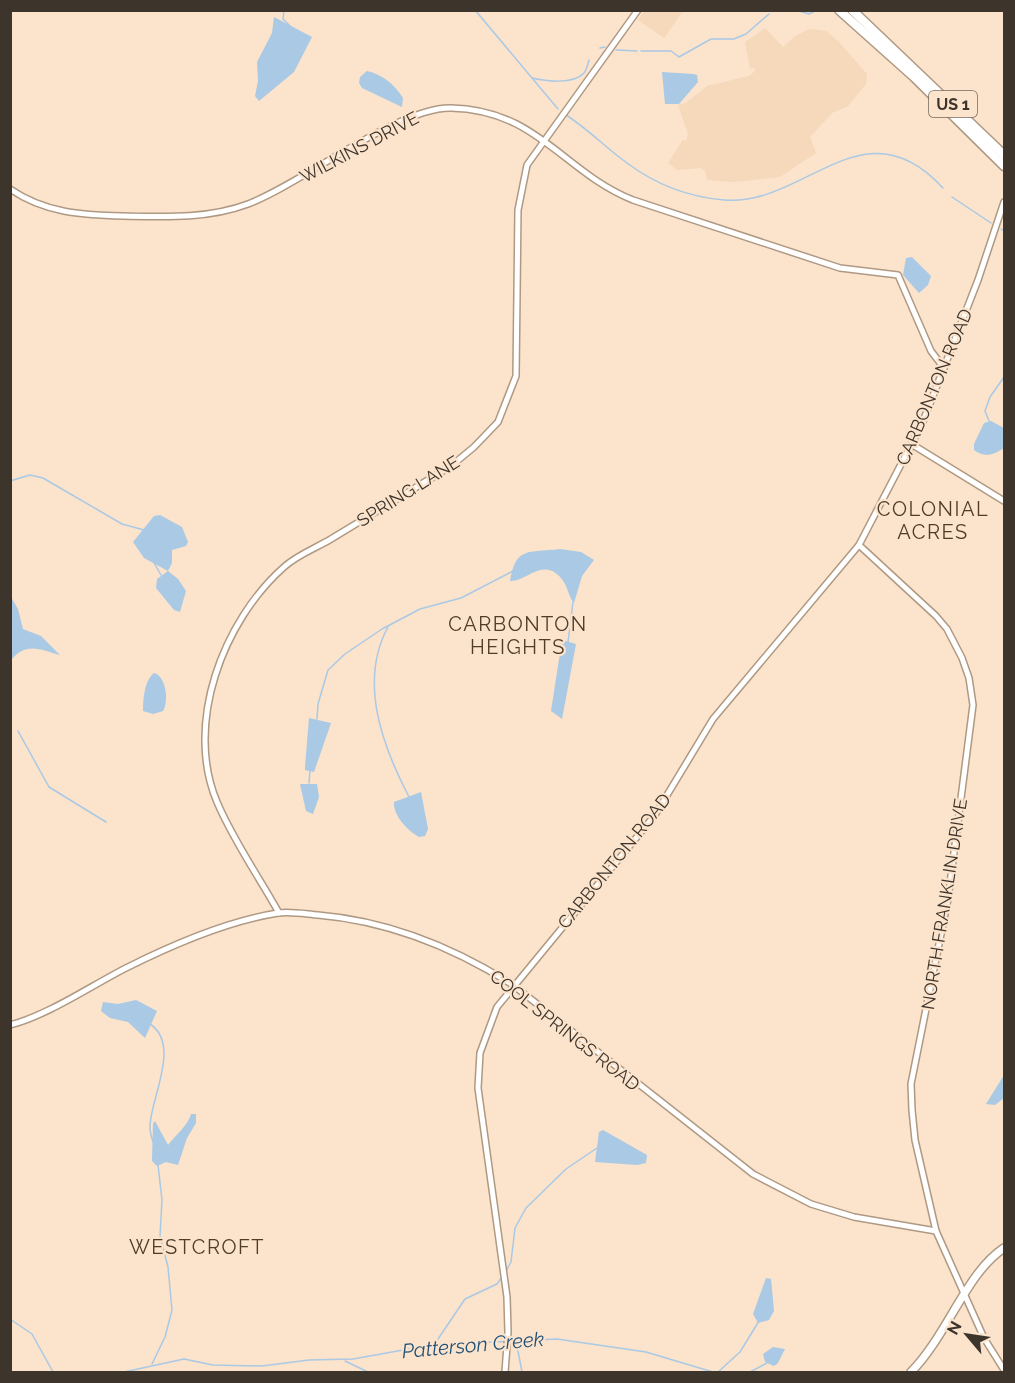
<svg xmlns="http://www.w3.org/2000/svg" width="1015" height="1383" font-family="Raleway,sans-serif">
<rect width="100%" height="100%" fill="#fbe3cc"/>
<g fill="#f6d8bb">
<polygon points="645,10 683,10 683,11 664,38 638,20"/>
<polygon points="765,28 783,47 795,36 809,29 826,31 838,41 867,74 866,84 848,106 832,113 810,137 816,153 780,177 733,182 707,180 705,171 701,168 677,170 668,163 683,140 686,141 688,134 678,105 686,103 707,86 749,76 755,71 754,68 750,69 745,42"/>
</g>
<g fill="#a9c9e5">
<polygon points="274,17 312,37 294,72 259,101 255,96 258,81 257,62 272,33"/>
<path d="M367,71C382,74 395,85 403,98L402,107L362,88L359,83L360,77Z"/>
<polygon points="662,72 693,74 697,75 698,82 679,104 665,104"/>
<polygon points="912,257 931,276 928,285 919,293 903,275 906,258"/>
<path d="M991,421L1004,428V448C993,455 985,458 974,450V444L984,423Z"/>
<polygon points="160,515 182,527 188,542 186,546 172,550 172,563 168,571 144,558 133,542 154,516"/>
<path d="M560,549L581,552L594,560L582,576L574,603C568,596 568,586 561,578C542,557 527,582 510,581C516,546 528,553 560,549Z"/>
<polygon points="168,571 178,579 186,591 180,612 174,610 156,588 157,579"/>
<path d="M11,597L18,609L23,629L41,636L60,655C41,650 27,641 11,660Z"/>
<polygon points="562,640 576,644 562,719 551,711"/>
<path d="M154,673C166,676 169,701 163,711L153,714L143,711C143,700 144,681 154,673Z"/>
<polygon points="309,718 331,723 314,772 305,770 305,767"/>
<polygon points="300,784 317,784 319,797 313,814 306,811"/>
<path d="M421,792L428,829L425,836L419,837C408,831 393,816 394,802Z"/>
<polygon points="136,1000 157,1011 145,1038 128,1022 110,1018 101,1011 103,1002 118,1004"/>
<polygon points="1004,1075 1004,1098 995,1105 986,1104"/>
<path d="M191,1114H196V1123L187,1138L178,1165L166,1162L157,1166L152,1161L153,1124L155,1121L168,1145C175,1136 189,1124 191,1114Z"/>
<polygon points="603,1130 647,1155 646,1163 637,1165 595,1162 599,1132"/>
<polygon points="766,1278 771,1279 774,1311 769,1320 758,1323 753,1314"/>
<polygon points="773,1347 785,1349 778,1363 774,1366 765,1362 763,1354"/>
</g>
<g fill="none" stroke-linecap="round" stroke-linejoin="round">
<g stroke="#a9c9e5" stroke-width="1.5">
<polyline points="284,10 283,19 291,27"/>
<polyline points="475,10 558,109"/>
<polyline points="796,10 809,14 817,10"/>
<polyline points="771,11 773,10"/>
<polyline points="600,48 605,47"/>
<polyline points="616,50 637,51"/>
<polyline points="641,51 671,51 679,57 711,39 734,39 746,34 769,14"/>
<path d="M532,78C545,81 573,85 584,73C586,71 588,64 589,60"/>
<path d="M566,115C588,129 606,148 627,163C655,184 689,197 724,200C805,207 863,101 943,188"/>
<polyline points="952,197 991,223"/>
<polyline points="1001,229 1004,231"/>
<polyline points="989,421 985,411 990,397 1004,377"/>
<polyline points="10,481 30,475 43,478 122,524 144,530"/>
<polyline points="153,561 161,575"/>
<path d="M388,627C358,682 383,747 409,797"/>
<polyline points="568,642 573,602"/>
<polyline points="317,719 318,704 328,670 345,654 382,629 420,609 461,598 515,570"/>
<polyline points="18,731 49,787 106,822"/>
<polyline points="309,783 310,770"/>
<path d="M150,1024C182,1045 149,1101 150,1128C150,1133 152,1138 153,1142"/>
<polyline points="505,1273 511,1262 515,1228 526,1208 566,1169 597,1148"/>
<polyline points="10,1319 32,1334 53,1372"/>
<polyline points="511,1342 518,1351 522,1372"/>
<polyline points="434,1345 465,1299 497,1284 502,1277"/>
<polyline points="345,1361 368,1372"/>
<polyline points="152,1364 165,1337 172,1310 168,1267 160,1236 162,1200 158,1165"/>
<polyline points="124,1372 184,1359 213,1365 262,1366 309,1360 353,1359 431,1345 557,1339 646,1352 713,1372"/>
<polyline points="718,1372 740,1352 759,1321"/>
<polyline points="750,1372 767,1363"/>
</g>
<g stroke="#af9983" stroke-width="8">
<g id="minor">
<path d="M10,189C45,213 82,215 123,216C165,217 208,219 248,204C303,183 398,107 451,108C538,110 563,172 633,200L840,268L898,275L931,351L944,368"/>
<polyline points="913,445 1004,501"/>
<polyline points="859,545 936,616 947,629 962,658 969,678 973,705 948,899 911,1084 912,1110 915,1140 936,1231 984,1338 1004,1370"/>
<path d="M279,913C259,877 233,840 217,802C184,724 223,621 284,567C297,555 316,548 331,539C371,515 411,490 451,466L474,447L498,422L516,376L518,210L527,165L638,10"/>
<path d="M10,1025C49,1015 92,985 128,967C174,944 227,921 278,913C290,911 306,914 318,915C389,921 453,947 513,985L753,1174L811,1204L854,1217L936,1231"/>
<polyline points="505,1372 508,1332 507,1297 478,1088 480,1053 497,1007 655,815 713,719 859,545 922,424 978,280 1004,202"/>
</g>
</g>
<g stroke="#af9983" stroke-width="10">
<path id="major" d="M911,1372C947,1336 966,1273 1004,1248"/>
</g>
<g stroke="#af9983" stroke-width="11">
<g id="highway">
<polyline points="839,10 914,77 1004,166"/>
<polyline points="852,10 1004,155"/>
</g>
</g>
<use href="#minor" stroke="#fff" stroke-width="5"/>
<use href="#major" stroke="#fff" stroke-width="7"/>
<use href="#highway" stroke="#fff" stroke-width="8"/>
</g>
<g text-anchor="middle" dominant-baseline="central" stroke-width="4.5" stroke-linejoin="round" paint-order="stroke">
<rect fill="#fbe3cc" stroke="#76685b" stroke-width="1.5" x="929" y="91" width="48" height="26" rx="4.5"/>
<g font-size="16" font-weight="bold" fill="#3d342b">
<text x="953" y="104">US 1</text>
</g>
<g font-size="18" fill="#3d342b" stroke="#fbe3cc">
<text transform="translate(359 147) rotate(-28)">WILKINS DRIVE</text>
<text transform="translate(934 387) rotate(-67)">CARBONTON ROAD</text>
<text transform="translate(408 491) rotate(-32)">SPRING LANE</text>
<text transform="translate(614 861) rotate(-51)">CARBONTON ROAD</text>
<text transform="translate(944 904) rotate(-81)">NORTH FRANKLIN DRIVE</text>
<text transform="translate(565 1030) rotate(38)">COOL SPRINGS ROAD</text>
</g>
<g font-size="20" letter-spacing="1.5" fill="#503d29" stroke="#fbe3cc">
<text x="933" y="509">COLONIAL<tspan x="933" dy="23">ACRES</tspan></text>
<text x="518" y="624">CARBONTON<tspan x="518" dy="23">HEIGHTS</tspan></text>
<text x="197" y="1247">WESTCROFT</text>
</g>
<g font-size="20" font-style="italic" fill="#1f5076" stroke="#fbe3cc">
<text transform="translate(473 1345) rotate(-5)">Patterson Creek</text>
</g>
</g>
<rect width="1015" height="1383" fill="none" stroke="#3d342b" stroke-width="24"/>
<g transform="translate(967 1335) rotate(299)" stroke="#fbe3cc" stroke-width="4.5" paint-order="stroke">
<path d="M0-4.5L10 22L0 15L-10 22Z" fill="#3d342b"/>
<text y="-9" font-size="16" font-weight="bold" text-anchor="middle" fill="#3d342b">N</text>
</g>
</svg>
